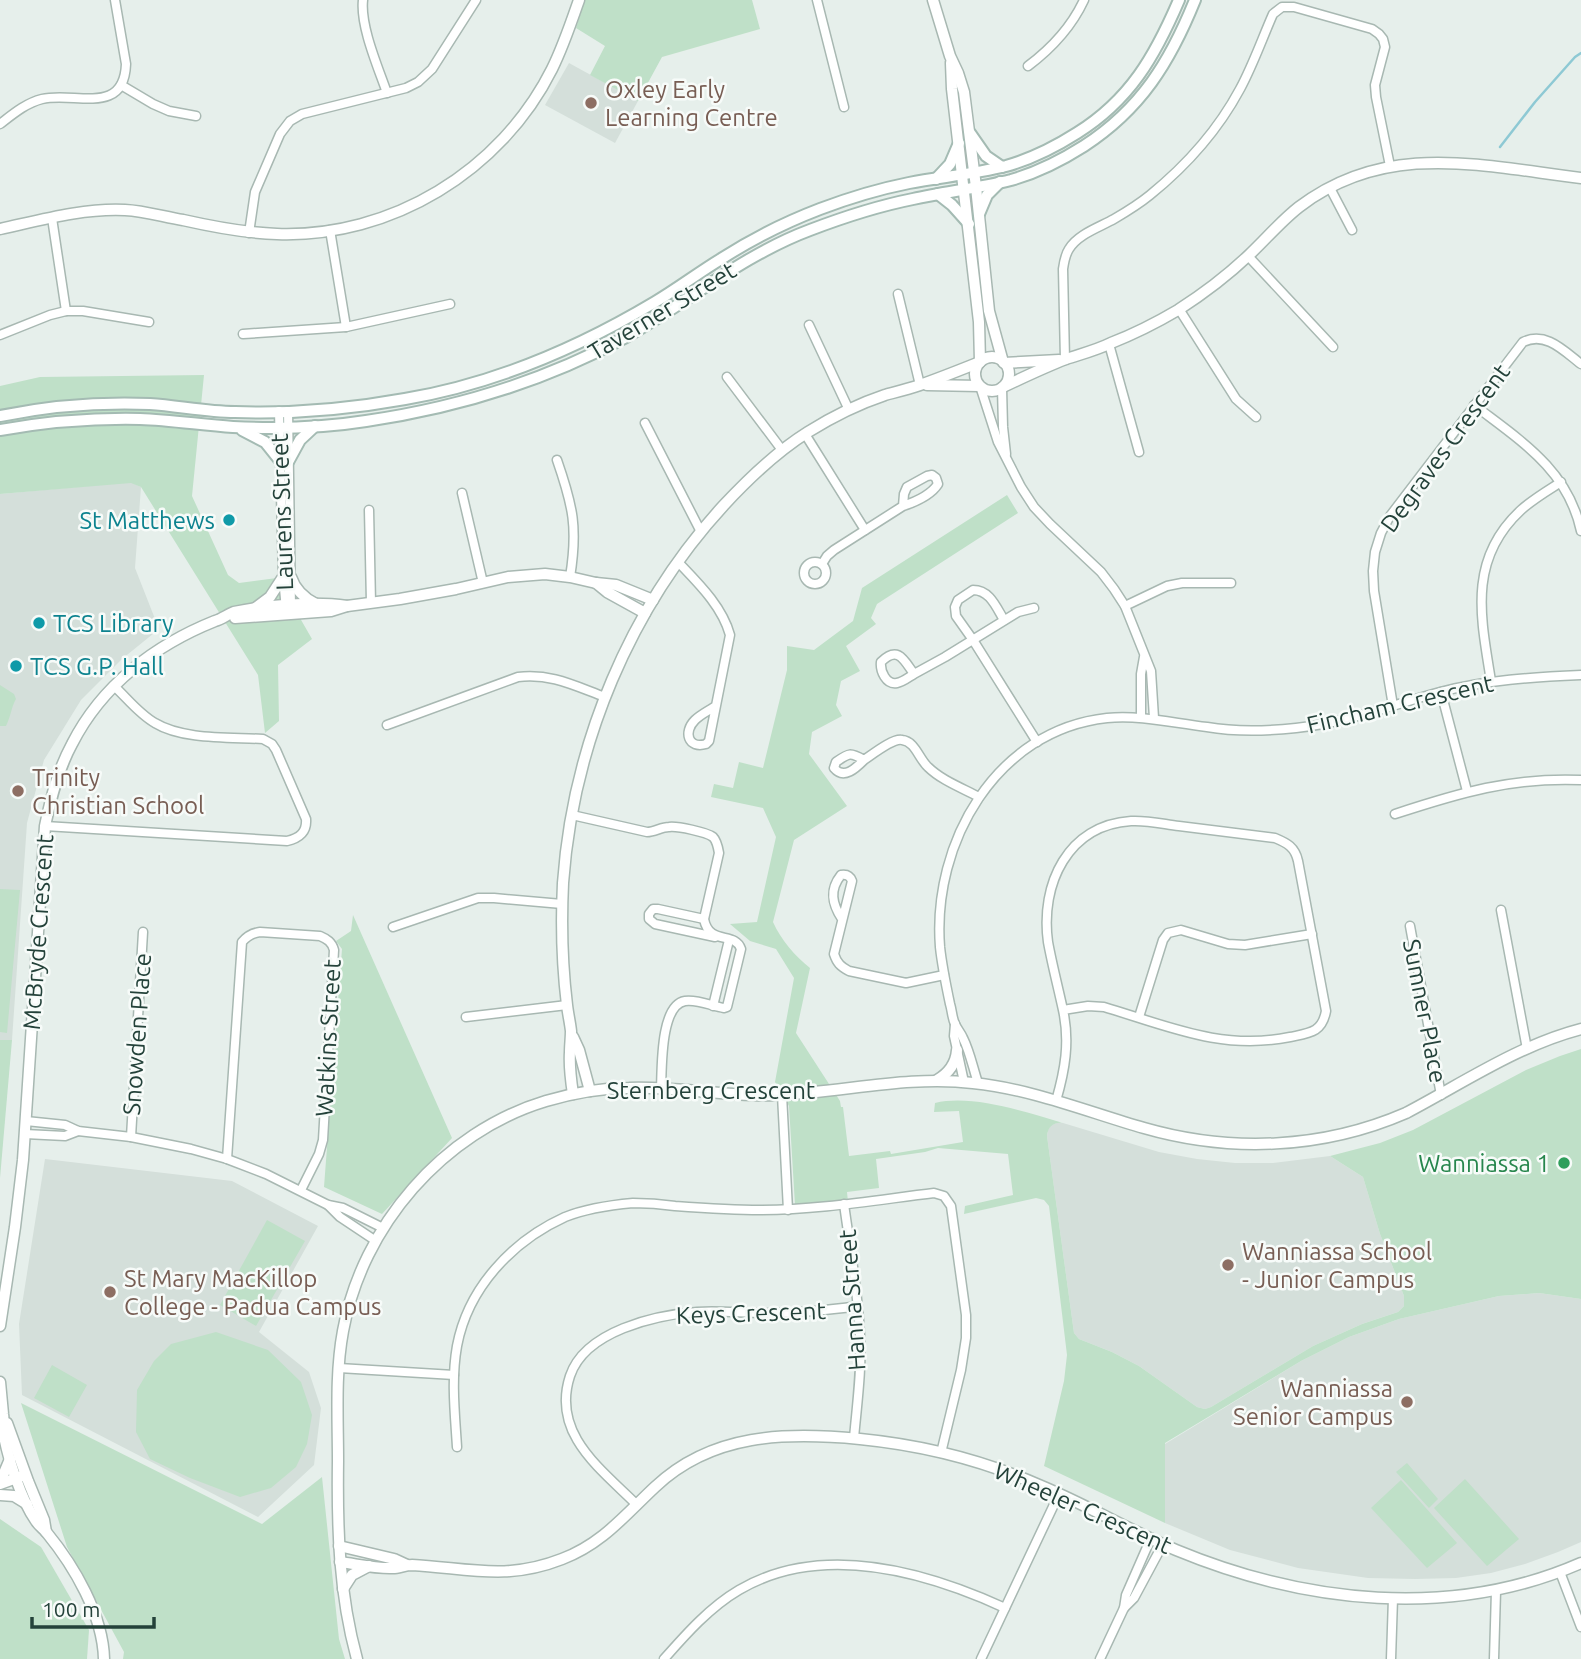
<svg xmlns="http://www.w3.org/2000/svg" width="1581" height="1659" font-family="Ubuntu,sans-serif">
<rect width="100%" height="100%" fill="#e6efeb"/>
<g fill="#d4dfda">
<polygon points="569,63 638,101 615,143 545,105"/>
<polygon points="131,482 141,487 135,568 159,629 122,659 81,700 44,760 27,823 12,1040 0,1040 0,494"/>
<polygon points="1057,1123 1063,1123 1159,1152 1197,1159 1235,1163 1273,1163 1330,1156 1363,1177 1380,1234 1404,1296 1404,1306 1398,1312 1362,1324 1313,1346 1211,1407 1205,1409 1197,1407 1139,1366 1112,1352 1079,1339 1074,1333 1047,1136 1048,1130 1051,1125"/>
<polygon points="45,1159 232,1181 318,1226 259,1332 309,1372 321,1408 314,1465 258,1517 22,1395 19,1324"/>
<polygon points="1539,1293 1581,1299 1581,1542 1558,1552 1525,1564 1491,1573 1456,1578 1415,1579 1368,1578 1298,1568 1230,1550 1165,1523 1165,1444 1301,1361 1349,1337 1399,1319 1499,1296"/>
</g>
<g fill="#bfe0c8">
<polygon points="585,0 752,0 760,29 662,57 638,101 590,75 605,46 576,28"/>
<polygon points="204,375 192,496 228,575 239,583 277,578 312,639 278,665 279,721 265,733 258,675 141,487 131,483 0,494 0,386 40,377"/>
<path d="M1007,495L1018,513L877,604L871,618L876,624L846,646L860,671L841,681L836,705L842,716L812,732L809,754L847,806L794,840L773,922C781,940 795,956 810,968L796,1033L840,1101L841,1107H843L849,1156L890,1151L891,1154L963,1142L959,1111L934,1112L935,1103C972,1094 1026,1112 1063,1123C1053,1122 1048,1127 1047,1136L1074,1333L1079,1339L1112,1352L1139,1366L1197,1407L1205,1409L1211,1407L1313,1346L1362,1324L1398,1312L1404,1306V1296L1380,1234L1363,1177L1330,1156L1380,1143L1413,1130L1526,1070L1560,1056L1581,1049V1299L1539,1293L1499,1296L1399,1319L1349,1337L1301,1361L1165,1443V1523L1044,1466L1064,1381L1067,1355L1049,1206L1044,1200L1036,1198L964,1214L965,1206L1013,1195L1008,1154L938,1148L925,1152L876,1159L879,1188L847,1192L848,1202L795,1205L789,1106L775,1082L794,978L776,949L750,941L730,924L757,922L776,837L763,808L711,797L714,784L733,788L739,762L763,768L787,670V646L814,650L853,621L862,588Z"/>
<path d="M0,685L14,694L16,699C11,708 11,716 6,726H0Z"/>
<polygon points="0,889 20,890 7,1033 0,1032"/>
<polygon points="353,915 452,1138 382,1214 324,1187 342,949 336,941 351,931"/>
<polygon points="0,1040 12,1040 0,1178"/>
<polygon points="267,1220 305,1241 256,1326 220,1305"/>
<polygon points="216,1332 268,1350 301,1382 312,1415 307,1444 296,1467 271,1488 240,1497 190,1478 150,1459 136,1432 137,1390 154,1361 171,1344"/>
<polygon points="52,1365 87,1385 69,1417 34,1398"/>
<polygon points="21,1403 262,1524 322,1477 339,1639 345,1659 123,1659 124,1652 67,1547"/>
<polygon points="1407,1463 1438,1499 1429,1508 1396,1472"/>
<polygon points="1465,1479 1519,1539 1487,1566 1434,1508"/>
<polygon points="1401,1480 1457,1543 1427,1568 1371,1508"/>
<polygon points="0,1519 41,1547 89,1630 87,1659 0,1659"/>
</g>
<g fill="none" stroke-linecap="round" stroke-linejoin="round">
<polyline stroke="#8ec9d4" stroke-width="2.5" points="1500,147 1535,102 1575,57 1581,53"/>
<g stroke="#a8b8b2" stroke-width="11">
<g id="minor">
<path d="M363,0C360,26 378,67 387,93"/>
<polyline points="817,0 844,107"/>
<path d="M1028,66C1052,48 1071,28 1084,0"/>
<polyline points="121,85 153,104 169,111 196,116"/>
<path d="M0,124C13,114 26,103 42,99C74,91 124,117 126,64L115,0"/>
<polyline points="1330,188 1352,230"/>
<polyline points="52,218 66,311"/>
<polyline points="330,230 346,327"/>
<polyline points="249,233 255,192 280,134 290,121 302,114 406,88 418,82 432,69 476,0"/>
<polyline points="1248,256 1333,347"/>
<polyline points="898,294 920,385"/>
<polyline points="1179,309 1236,399 1256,417"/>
<polyline points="809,325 849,410"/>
<polyline points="243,334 346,327 450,304"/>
<polyline points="0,335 50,315 66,311 83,311 149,322"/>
<polyline points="1109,344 1139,452"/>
<path d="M1065,360L1063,269C1064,262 1065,255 1069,249C1078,234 1100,227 1114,219C1126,212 1139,204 1150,195C1187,165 1218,130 1240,89C1253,65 1262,39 1273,14L1282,7H1294L1372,29L1379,34L1383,39L1385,47L1375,85L1376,97L1390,166"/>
<polyline points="727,377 782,450"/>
<polyline points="980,386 998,442 1021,487 1034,507 1050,524 1101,572 1114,589 1125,606 1151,671 1154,718"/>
<polyline points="1002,388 1003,427 1006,454"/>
<path d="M1474,405C1521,441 1568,470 1581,531"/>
<polyline points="279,411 283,577 286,610"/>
<polyline points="288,411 291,607"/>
<polyline points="645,423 701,532"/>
<polyline points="805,434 865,530"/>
<path d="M557,460C573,506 578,528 570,577"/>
<polyline points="462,493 483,583"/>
<polyline points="369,510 371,603"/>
<circle cx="815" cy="573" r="11"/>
<path d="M678,562C698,583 722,606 730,635L709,741L706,744C688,749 683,732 695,720C700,715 708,711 714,707"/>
<path d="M822,564L827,556L834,550L903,506C915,502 931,495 938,484L936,478L932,475L927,476L907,487L904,494L903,506"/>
<polyline points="1125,606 1167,586 1182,583 1231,583"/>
<path d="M1004,620C996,607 990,590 973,590L958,600L955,607L956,616L973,640L1037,742"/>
<path d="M914,674C909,677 903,682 897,683C886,685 880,671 881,662C898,645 904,660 914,674L945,657L1018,612L1034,608"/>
<path d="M1491,681C1481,618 1467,560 1521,510C1533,499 1547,491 1561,482"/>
<polyline points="1441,692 1467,791"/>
<path d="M1393,706L1374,591L1373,571L1375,552L1381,533L1390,516L1523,342C1546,331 1564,351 1581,364"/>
<polyline points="1141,717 1141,674 1144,657"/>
<path d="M387,725L518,677C551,673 575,686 605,697"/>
<path d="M864,760C856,768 844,780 834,768L836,762C849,753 850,752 864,760C873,754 893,738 902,740C915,741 919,759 928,767C941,780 962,788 979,797"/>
<path d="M1395,814C1459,793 1512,777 1581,780"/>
<path d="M572,815L647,832C655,832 661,827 669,827C678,826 706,832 713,837C717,841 718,847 719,853L704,919C709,946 735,931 741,949L727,1007L724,1008C712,1006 697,999 685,1001C660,1005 662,1069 661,1089"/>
<path d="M45,826L287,841C300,838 307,832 306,819L276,750L272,744L263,739C230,737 183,740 155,723C139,714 127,698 114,686"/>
<polyline points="1501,910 1527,1049"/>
<polyline points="704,919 658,909 653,909 649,914 649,919 655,924 715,937"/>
<path d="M842,919C832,904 829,890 841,875C847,874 850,876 852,881L834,954C837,963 840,966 849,971L906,983L944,975"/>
<polyline points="1410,926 1441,1095"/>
<polyline points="393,927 478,898 494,898 562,904"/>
<polyline points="713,1006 729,940"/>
<polyline points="466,1017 567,1005"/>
<polyline points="1139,1017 1163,940 1168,933 1181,930 1228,944 1245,945 1312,934"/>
<polyline points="955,1024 954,1036 964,1082"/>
<path d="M978,1083C973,1068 970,1052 963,1038C961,1033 957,1029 955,1024C952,1018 952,1010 950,1004C946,985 942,966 940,947C932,843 996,730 1107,718C1142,715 1172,723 1207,727C1236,732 1267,731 1296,728C1346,723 1392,705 1440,692C1486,680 1533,677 1581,675"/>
<polyline points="782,1095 788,1210"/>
<path d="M1056,1101C1065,1070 1070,1042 1063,1010L1088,1006L1104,1007C1168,1026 1222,1051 1290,1037C1309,1033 1322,1033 1326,1011L1298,861C1295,847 1287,843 1275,838C1243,834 1211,830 1179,826C1163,824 1147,820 1131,821C1068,825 1040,884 1048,942C1052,964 1058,987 1063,1010"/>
<polyline points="26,1121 65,1125 78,1131 131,1137 191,1149 227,1159 266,1174 328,1205 343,1208 383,1228"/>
<polyline points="25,1134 65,1136 78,1131"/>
<polyline points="131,1137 143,932"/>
<path d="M227,1159L242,942C247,936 252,933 260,932L320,936C327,939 332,942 334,950L323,1140L319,1154L301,1190"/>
<path d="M844,1204C850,1248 858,1291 860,1335C862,1369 857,1404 854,1438"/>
<polyline points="328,1205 340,1217 376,1241"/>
<polyline points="339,1368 454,1375"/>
<path d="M457,1447C455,1414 451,1380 457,1346C468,1288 512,1241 565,1217C585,1209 611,1205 633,1203C647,1203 661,1204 675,1206C703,1208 731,1210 760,1210C818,1210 876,1200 934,1193L944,1196L951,1206L966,1315V1338L961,1370L941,1453"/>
<path d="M637,1505C601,1469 551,1434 570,1376C585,1331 655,1315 697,1312C722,1310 747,1314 772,1313C801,1313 829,1310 858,1306"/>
<polyline points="1560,1572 1581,1627"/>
<polyline points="1124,1608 1134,1598 1163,1544"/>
<path d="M664,1659C686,1634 710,1607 739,1590C821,1542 924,1571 1005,1608"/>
<polyline points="981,1659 1059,1494"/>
<polyline points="1100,1659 1124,1608 1126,1595 1151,1538"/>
<polyline points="1391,1659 1393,1598"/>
<polyline points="1494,1659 1496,1591"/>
</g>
</g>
<g stroke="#a8b8b2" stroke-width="13">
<g id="tertiary">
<polyline points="933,0 950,56 958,73 964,92 976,187 989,311 1003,362"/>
<polyline points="951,63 952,89 979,322 980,362"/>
<path d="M0,229C41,220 83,208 125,210C145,211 164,217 183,220C214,227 245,233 277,234C391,238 501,171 552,69C563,47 571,23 579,0"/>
<circle cx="992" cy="374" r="17"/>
<polyline points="1004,363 1059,360"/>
<polyline points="927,385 979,386"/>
<path d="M1003,387C1024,377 1045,367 1066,359C1081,354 1097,350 1111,343C1134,334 1156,323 1178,310C1203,294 1228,275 1249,255C1266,239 1281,221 1299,207C1387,140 1481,166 1581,178"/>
<path d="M291,577C295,589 304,598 316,604"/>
<polyline points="596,583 607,592 645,613"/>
<polyline points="254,609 270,597 283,577"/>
<polyline points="235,618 331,611 347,606 400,599 456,589 508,577 545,574 570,577 596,583 616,585 653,600"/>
<polyline points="573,1037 579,1050 590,1091"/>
<path d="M937,1080C949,1073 956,1064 957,1050"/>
<path d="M573,1094C571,1081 569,1066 570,1052C570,1045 571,1038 571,1031C570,1022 568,1014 567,1005C562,964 561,924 563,883C573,744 630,607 724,505C750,477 776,452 808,432C832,417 858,404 885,395C896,392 908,389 920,385C940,378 960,370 980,362"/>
<path d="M0,1326L15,1227L23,1160L45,826C51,797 58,770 72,744C102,685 155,645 215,621C222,619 228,614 234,612C266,605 315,601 347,606"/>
<path d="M0,1382C1,1393 2,1403 3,1414C4,1419 3,1425 3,1430C7,1456 21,1500 36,1521C39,1526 44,1529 47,1533C74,1566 103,1615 104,1659"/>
<polyline points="7,1423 28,1481 44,1520 46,1532"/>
<polyline points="0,1476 4,1473 10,1459"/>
<polyline points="0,1484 22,1476"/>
<polyline points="0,1495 14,1496 27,1504"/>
<polyline points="339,1546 394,1559 407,1565"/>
<path d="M340,1562C356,1564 377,1569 393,1568C399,1568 405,1565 412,1565C468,1568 506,1581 562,1559C602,1544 625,1515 655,1487C712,1433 786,1432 860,1439C921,1445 982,1460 1039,1485C1085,1504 1129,1530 1176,1550C1304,1603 1451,1620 1581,1563"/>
<polyline points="343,1589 352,1575 369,1566"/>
<path d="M357,1659C339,1594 337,1528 338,1461C338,1418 335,1374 343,1331C362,1226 443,1132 546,1101C573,1093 601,1088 629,1088C678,1086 726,1097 775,1095C841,1093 907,1075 973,1083C1032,1089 1088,1112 1144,1128C1231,1153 1323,1149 1406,1113C1463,1083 1519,1045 1581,1029"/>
</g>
</g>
<g stroke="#a4bbb3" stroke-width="14">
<g id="secondary">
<polyline points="970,133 986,156 1002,167"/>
<polyline points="936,179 950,164 959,143"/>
<polyline points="938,194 952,205 969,224"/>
<polyline points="979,214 987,195 1000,182"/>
<path d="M0,416C49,406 100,402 150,404C179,406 207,412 235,412C292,414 350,409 405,399C494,384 578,348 655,302C677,289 698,273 721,259C752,239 786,222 820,209C849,198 879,189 909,183C941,177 974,174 1006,166C1031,159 1055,147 1077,133C1130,100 1155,56 1179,0"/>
<path d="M0,430C46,422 93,418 140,419C171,420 202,425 233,427C277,429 322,428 366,421C456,408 546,380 626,337C688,302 743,255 810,230C844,217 878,206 913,199C945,192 979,188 1011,180C1036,173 1062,160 1084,146C1141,109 1170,62 1195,0"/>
<polyline points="242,430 265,442 281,462"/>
<polyline points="288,462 300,440 315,426"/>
</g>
</g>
<use href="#minor" stroke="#fff" stroke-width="8"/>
<use href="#tertiary" stroke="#fff" stroke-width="10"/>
<use href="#secondary" stroke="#fff" stroke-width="10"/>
</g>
<g fill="#8d6e63" stroke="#f7fbf9" stroke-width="2.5">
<circle cx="591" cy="103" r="7"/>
<circle cx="18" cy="791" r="7"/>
<circle cx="1228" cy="1265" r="7"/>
<circle cx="110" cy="1292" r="7"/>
<circle cx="1407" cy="1402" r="7"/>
</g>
<g fill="#0f9aa8" stroke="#f7fbf9" stroke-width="2.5">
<circle cx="229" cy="520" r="7"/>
<circle cx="39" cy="623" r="7"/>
<circle cx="16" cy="666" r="7"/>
</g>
<circle fill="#2e9e5b" stroke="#f7fbf9" stroke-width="2.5" cx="1564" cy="1163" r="7"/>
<g text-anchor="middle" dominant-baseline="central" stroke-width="5" stroke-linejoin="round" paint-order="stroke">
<g font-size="24" fill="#785e54" stroke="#f7fbf9" text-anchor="start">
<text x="605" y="89">Oxley Early<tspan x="605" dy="28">Learning Centre</tspan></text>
<text x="32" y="777">Trinity<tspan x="32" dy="28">Christian School</tspan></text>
<text x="1242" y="1251">Wanniassa School<tspan x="1242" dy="28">- Junior Campus</tspan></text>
<text x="124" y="1278">St Mary MacKillop<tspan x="124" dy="28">College - Padua Campus</tspan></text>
<text x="1393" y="1388" text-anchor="end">Wanniassa<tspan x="1393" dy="28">Senior Campus</tspan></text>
</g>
<g font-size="24" fill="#24423a" stroke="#f7fbf9">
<text transform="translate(662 311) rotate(-31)">Taverner Street</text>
<text transform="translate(1445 448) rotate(-54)">Degraves Crescent</text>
<text transform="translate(282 512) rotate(-92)">Laurens Street</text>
<text transform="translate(1400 704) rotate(-13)">Fincham Crescent</text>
<text transform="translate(38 932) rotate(-86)">McBryde Crescent</text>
<text transform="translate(1425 1011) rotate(79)">Sumner Place</text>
<text transform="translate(137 1034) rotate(-86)">Snowden Place</text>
<text transform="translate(328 1038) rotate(-87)">Watkins Street</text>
<text x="711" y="1090">Sternberg Crescent</text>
<text transform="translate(852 1300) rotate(-94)">Hanna Street</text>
<text transform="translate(751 1313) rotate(-2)">Keys Crescent</text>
<text transform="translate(1083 1508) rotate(24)">Wheeler Crescent</text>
</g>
<g font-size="24" fill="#0d838f" stroke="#f7fbf9" text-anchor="start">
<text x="215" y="520" text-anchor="end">St Matthews</text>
<text x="53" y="623">TCS Library</text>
<text x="30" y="666">TCS G.P. Hall</text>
</g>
<g font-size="24" fill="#27864d" stroke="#f7fbf9" text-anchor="end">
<text x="1550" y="1163">Wanniassa 1</text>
</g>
</g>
<path d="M32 1617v10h122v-10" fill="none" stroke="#24423a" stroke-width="3.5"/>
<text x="42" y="1617" font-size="21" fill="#24423a" stroke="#f7fbf9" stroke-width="5" paint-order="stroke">100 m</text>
</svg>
